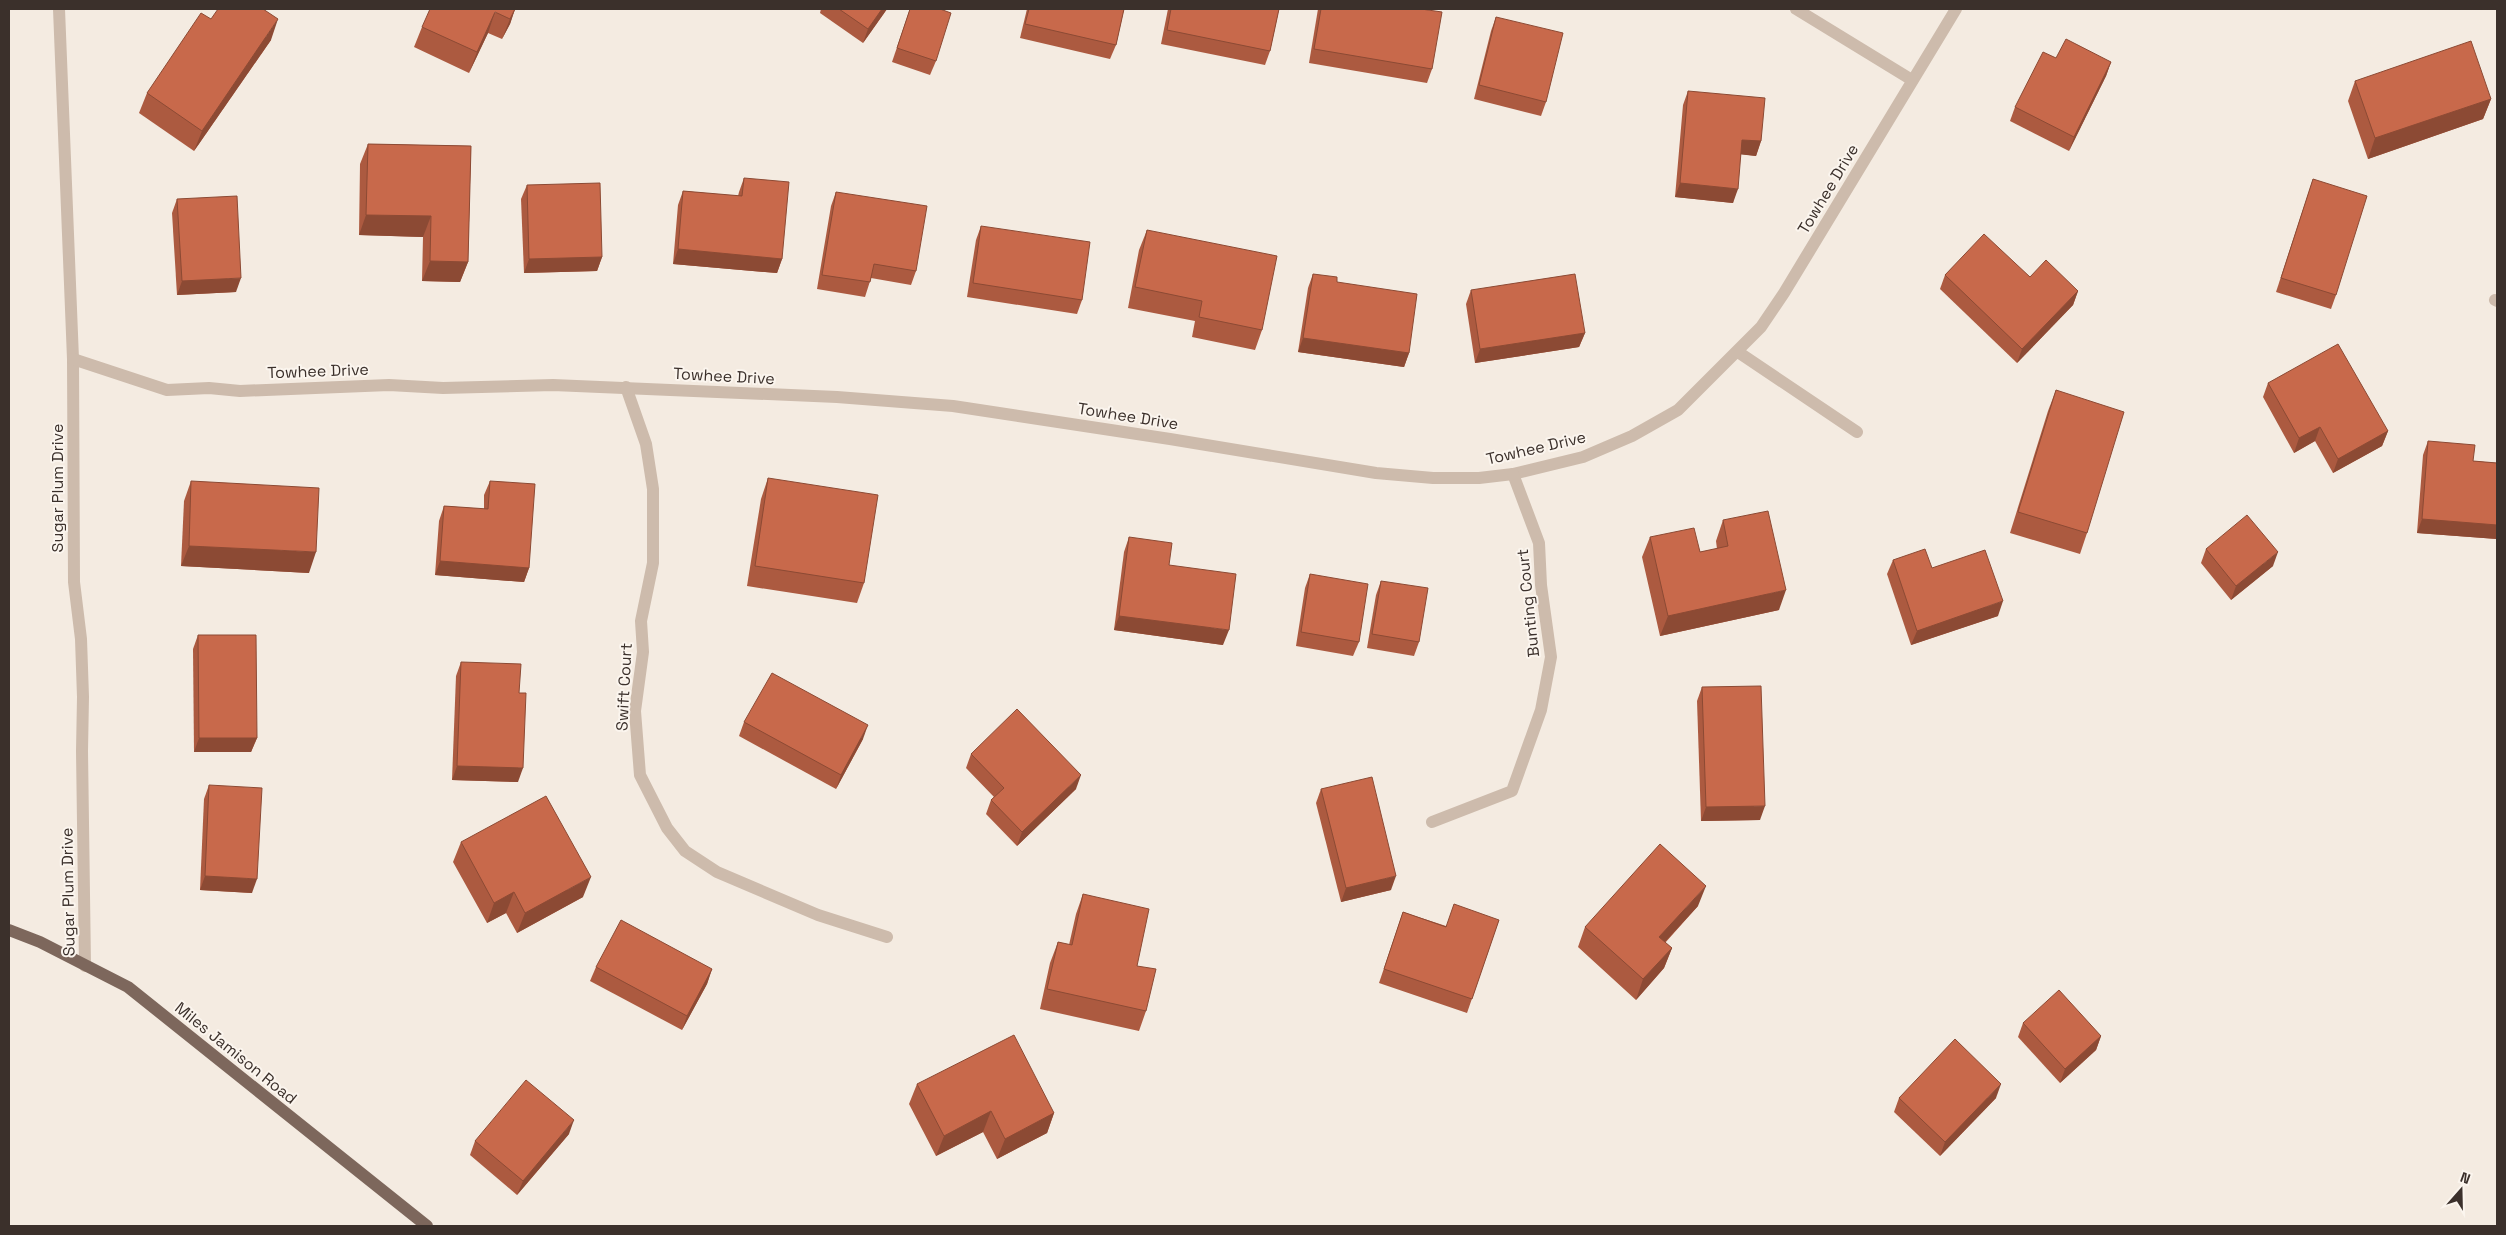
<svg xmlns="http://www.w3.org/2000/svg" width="2506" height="1235" font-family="'Space Grotesk',sans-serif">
<rect width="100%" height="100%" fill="#f4ebe1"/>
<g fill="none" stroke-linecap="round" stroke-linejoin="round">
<g stroke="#cdbbac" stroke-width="12">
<polyline points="59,9 73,359 74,582 81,639 83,697 82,751 85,966"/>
<polyline points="1796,9 1912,80"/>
<polyline points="2495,300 2497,301"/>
<polyline points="1738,352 1857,432"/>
<polyline points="73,359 167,390 209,388 240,391 389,385 443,388 553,385 837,397 953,406 1170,439 1376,473 1433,478 1479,478 1513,474 1583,457 1632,436 1678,410 1761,327 1784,293 1956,9"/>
<polyline points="626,387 646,444 653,489 653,563 641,621 643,652 635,711 640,775 667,828 685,851 717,872 818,915 887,937"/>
<polyline points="1432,822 1512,791 1541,710 1551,657 1541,585 1539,543 1513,474"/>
</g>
<polyline stroke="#7d675c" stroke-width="12" points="9,930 40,942 128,987 427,1226"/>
</g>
<g fill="#ac5a40">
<polygon points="515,9 510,24 502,39 488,33 469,73 414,47 422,27"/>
<polygon points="821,9 887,9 863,43 820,13"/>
<polygon points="910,9 936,61 930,75 892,62"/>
<polygon points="1027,9 1124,9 1116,45 1110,59 1020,38"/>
<polygon points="1168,9 1279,9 1270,51 1265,65 1161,44"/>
<polygon points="1318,9 1421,9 1432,69 1427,83 1309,63"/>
<polygon points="1496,17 1546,102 1541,116 1474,99 1491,31"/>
<polygon points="211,19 271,40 194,151 139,113 147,93"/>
<polygon points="2056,58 2111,62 2106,76 2069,151 2010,121 2015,107"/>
<polygon points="2355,81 2491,99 2483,119 2368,159 2348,101"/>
<polygon points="1688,91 1761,141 1756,156 1741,154 1733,203 1675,197 1683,105"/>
<polygon points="368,144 471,146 468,262 460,282 422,281 423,237 359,235 360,164"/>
<polygon points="744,178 782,259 777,273 673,264 678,205 683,191 738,196 739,192"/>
<polygon points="2313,179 2336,295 2331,309 2276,292"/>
<polygon points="527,185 602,257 597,271 524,273 521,199"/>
<polygon points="836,192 916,271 911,285 871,278 865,297 817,289 831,206"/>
<polygon points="177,199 236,292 177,295 172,213"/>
<polygon points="981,226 1082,300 1077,314 967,297 976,240"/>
<polygon points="1147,230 1262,330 1255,350 1192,337 1195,321 1128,308 1139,250"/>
<polygon points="1313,274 1337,282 1409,353 1404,367 1298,352 1308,288"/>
<polygon points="1945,275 2030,277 2078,291 2073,305 2017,363 1940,289"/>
<polygon points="1471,290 1585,333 1579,347 1475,363 1466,304"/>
<polygon points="2268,383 2388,431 2382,446 2333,473 2315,441 2294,453 2263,397"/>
<polygon points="2056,390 2087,533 2080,554 2010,533 2048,411"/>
<polygon points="2428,441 2473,461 2497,463 2497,539 2417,533 2423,455"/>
<polygon points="768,478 864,583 857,603 747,586 761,499"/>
<polygon points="191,481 309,573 181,566 184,501"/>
<polygon points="490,481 529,568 524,582 435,575 439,521 444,506 484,509 484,495"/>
<polygon points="1723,520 1779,610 1660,636 1642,557 1650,537 1700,552 1717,549 1716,541"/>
<polygon points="1129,537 1169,565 1223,645 1114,630 1124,552"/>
<polygon points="2206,549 2273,566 2231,600 2201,563"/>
<polygon points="1893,560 1932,568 1998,616 1911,645 1887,574"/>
<polygon points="1310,574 1359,642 1353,656 1296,646 1305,588"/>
<polygon points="1381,581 1419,642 1414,656 1367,648 1376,595"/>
<polygon points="198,635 257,738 251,752 194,752 193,649"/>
<polygon points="461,662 519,693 518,782 452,780 456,676"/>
<polygon points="1702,687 1760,820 1701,821 1697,701"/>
<polygon points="744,722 863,739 836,789 739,736"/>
<polygon points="971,754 1076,789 1017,846 986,814 991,800 994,797 966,768"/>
<polygon points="209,785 252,893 200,890 204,799"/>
<polygon points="1321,789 1391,890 1341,902 1316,803"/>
<polygon points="461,842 583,897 517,933 506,913 487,923 453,862"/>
<polygon points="1083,894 1137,966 1146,1011 1139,1031 1040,1009 1050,963 1058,942 1069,945 1076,914"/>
<polygon points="1698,906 1665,943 1672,948 1664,968 1636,1000 1578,947 1585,927"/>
<polygon points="1403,912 1446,926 1499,920 1467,1013 1379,983"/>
<polygon points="596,967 712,969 707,984 682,1030 590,981"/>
<polygon points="2023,1023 2101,1036 2096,1050 2060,1083 2018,1037"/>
<polygon points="917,1084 1054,1113 1047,1133 997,1159 983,1132 936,1156 909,1104"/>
<polygon points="1899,1098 1996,1098 1940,1156 1894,1112"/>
<polygon points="569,1134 517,1195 470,1155 475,1141"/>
</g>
<g fill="#8c4a34">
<polygon points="515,9 510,24 502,39 510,19"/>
<polygon points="882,9 887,9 863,43 868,29"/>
<polygon points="495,12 488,33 469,73 477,52"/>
<polygon points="278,19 271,40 194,151 202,131"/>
<polygon points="2111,62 2106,76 2069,151 2074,137"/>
<polygon points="2491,99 2483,119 2368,159 2375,138"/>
<polygon points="1742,140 1761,141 1756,156 1737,154"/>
<polygon points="1680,183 1738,189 1733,203 1675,197"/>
<polygon points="366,215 431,216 423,237 359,235"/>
<polygon points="678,249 782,259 777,273 673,264"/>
<polygon points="602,257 597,271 524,273 529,259"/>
<polygon points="430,261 468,262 460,282 422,281"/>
<polygon points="241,278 236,292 177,295 182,281"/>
<polygon points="2078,291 2073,305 2017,363 2022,349"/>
<polygon points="1585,333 1579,347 1475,363 1480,349"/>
<polygon points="1303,338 1409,353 1404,367 1298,352"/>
<polygon points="2320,427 2315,441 2294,453 2299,438"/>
<polygon points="2388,431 2382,446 2333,473 2338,459"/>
<polygon points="2422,519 2497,525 2497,539 2417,533"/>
<polygon points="189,546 316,552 309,573 181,566"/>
<polygon points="2278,552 2273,566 2231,600 2236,586"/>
<polygon points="440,561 529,568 524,582 435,575"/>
<polygon points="1786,590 1779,610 1660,636 1668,616"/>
<polygon points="2003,601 1998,616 1911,645 1917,631"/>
<polygon points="1119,616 1229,630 1223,645 1114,630"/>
<polygon points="868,725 863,739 836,789 841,775"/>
<polygon points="199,738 257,738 251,752 194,752"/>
<polygon points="457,766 523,768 518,782 452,780"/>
<polygon points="1081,775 1076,789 1017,846 1022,832"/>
<polygon points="1765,806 1760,820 1701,821 1706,807"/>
<polygon points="205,876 257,879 252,893 200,890"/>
<polygon points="1396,876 1391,890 1341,902 1346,888"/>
<polygon points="591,877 583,897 517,933 525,913"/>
<polygon points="1706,886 1698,906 1651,957 1659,937"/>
<polygon points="514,892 506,913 487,923 494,903"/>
<polygon points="1672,948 1664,968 1636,1000 1643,979"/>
<polygon points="712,969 707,984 682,1030 687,1016"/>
<polygon points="2101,1036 2096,1050 2060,1083 2065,1069"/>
<polygon points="2001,1084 1996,1098 1940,1156 1945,1142"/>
<polygon points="991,1111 983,1132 936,1156 944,1136"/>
<polygon points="1054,1113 1047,1133 997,1159 1005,1139"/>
<polygon points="574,1120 569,1134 517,1195 523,1181"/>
</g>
<g fill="#c8694b" stroke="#8c4a34">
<polygon points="218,9 263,9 278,19 202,131 147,93 201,13 211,19"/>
<polygon points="430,9 515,9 510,19 495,12 477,52 422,27"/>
<polygon points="839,9 882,9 868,29"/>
<polygon points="910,9 940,9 951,13 936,61 897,48"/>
<polygon points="1029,9 1124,9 1116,45 1025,24"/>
<polygon points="1171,9 1279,9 1270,51 1167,30"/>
<polygon points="1321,9 1421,9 1442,12 1432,69 1314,49"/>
<polygon points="1496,17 1563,33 1546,102 1479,85"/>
<polygon points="2066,39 2111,62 2074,137 2015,107 2043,52 2056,58"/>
<polygon points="2471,41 2491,99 2375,138 2355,81"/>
<polygon points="1688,91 1765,98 1761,141 1742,140 1738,189 1680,183"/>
<polygon points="368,144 471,146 468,262 430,261 431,216 366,215"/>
<polygon points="744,178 789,182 782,259 678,249 683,191 742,196"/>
<polygon points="2313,179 2367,196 2336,295 2281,278"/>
<polygon points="600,183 602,257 529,259 527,185"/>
<polygon points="836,192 927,206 916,271 874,264 870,282 822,275"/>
<polygon points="237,196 241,278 182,281 177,199"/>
<polygon points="981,226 1090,242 1082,300 973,283"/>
<polygon points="1147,230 1277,256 1262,330 1199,317 1202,301 1135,287"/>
<polygon points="1984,234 2030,277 2046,260 2078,291 2022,349 1945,275"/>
<polygon points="1313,274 1337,277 1337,282 1417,294 1409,353 1303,338"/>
<polygon points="1575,274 1585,333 1480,349 1471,290"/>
<polygon points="2338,344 2388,431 2338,459 2320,427 2299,438 2268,383"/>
<polygon points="2056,390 2124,412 2087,533 2018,512"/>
<polygon points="2428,441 2475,445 2473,461 2497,463 2497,525 2422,519"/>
<polygon points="768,478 878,495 864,583 755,566"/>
<polygon points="191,481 319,488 316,552 189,546"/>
<polygon points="490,481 535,484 529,568 440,561 444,506 488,509"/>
<polygon points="1768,511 1786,590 1668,616 1650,537 1694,528 1700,552 1728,546 1723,520"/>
<polygon points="2247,515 2278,552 2236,586 2206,549"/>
<polygon points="1129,537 1172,543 1169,565 1236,574 1229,630 1119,616"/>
<polygon points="1925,549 1932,568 1985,550 2003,601 1917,631 1893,560"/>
<polygon points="1310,574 1368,584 1359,642 1301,632"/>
<polygon points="1381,581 1428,588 1419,642 1372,634"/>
<polygon points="198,635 256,635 257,738 199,738"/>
<polygon points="461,662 521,664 519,693 526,693 523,768 457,766"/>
<polygon points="772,673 868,725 841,775 744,722"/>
<polygon points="1761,686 1765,806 1706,807 1702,687"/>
<polygon points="1017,709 1081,775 1022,832 991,800 1004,788 971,754"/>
<polygon points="1372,777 1396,876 1346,888 1321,789"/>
<polygon points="209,785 262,788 257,879 205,876"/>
<polygon points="546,796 591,877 525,913 514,892 494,903 461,842"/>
<polygon points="1660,844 1706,886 1659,937 1672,948 1643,979 1585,927"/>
<polygon points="1083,894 1149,909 1137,966 1156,969 1146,1011 1047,989 1058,942 1072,945"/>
<polygon points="1454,904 1499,920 1472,999 1384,969 1403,912 1446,927"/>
<polygon points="621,920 712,969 687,1016 596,967"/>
<polygon points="2059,990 2101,1036 2065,1069 2023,1023"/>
<polygon points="1014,1035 1054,1113 1005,1139 991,1111 944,1136 917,1084"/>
<polygon points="1955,1039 2001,1084 1945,1142 1899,1098"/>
<polygon points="526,1080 574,1120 523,1181 475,1141"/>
</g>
<g text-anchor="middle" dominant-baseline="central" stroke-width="4" stroke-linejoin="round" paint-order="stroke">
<g font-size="16" fill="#3b302b" stroke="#fbf5ee">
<text transform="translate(1828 189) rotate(-59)">Towhee Drive</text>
<text transform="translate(318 371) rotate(-2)">Towhee Drive</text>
<text transform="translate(724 376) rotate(3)">Towhee Drive</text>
<text transform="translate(1128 416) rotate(9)">Towhee Drive</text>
<text transform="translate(1536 448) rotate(-13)">Towhee Drive</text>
<text transform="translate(57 488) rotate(-90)">Sugar Plum Drive</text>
<text transform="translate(1528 603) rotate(-96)">Bunting Court</text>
<text transform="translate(624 687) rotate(-87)">Swift Court</text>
<text transform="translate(68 892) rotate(-91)">Sugar Plum Drive</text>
<text transform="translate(236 1053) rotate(39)">Miles Jamison Road</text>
</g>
</g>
<rect width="2506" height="1235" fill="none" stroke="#3b302b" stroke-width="20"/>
<g transform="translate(2461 1190) rotate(20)" stroke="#fbf5ee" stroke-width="4" paint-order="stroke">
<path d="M0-4L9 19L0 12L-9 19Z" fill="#3b302b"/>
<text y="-8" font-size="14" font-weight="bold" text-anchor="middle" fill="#3b302b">N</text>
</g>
</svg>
